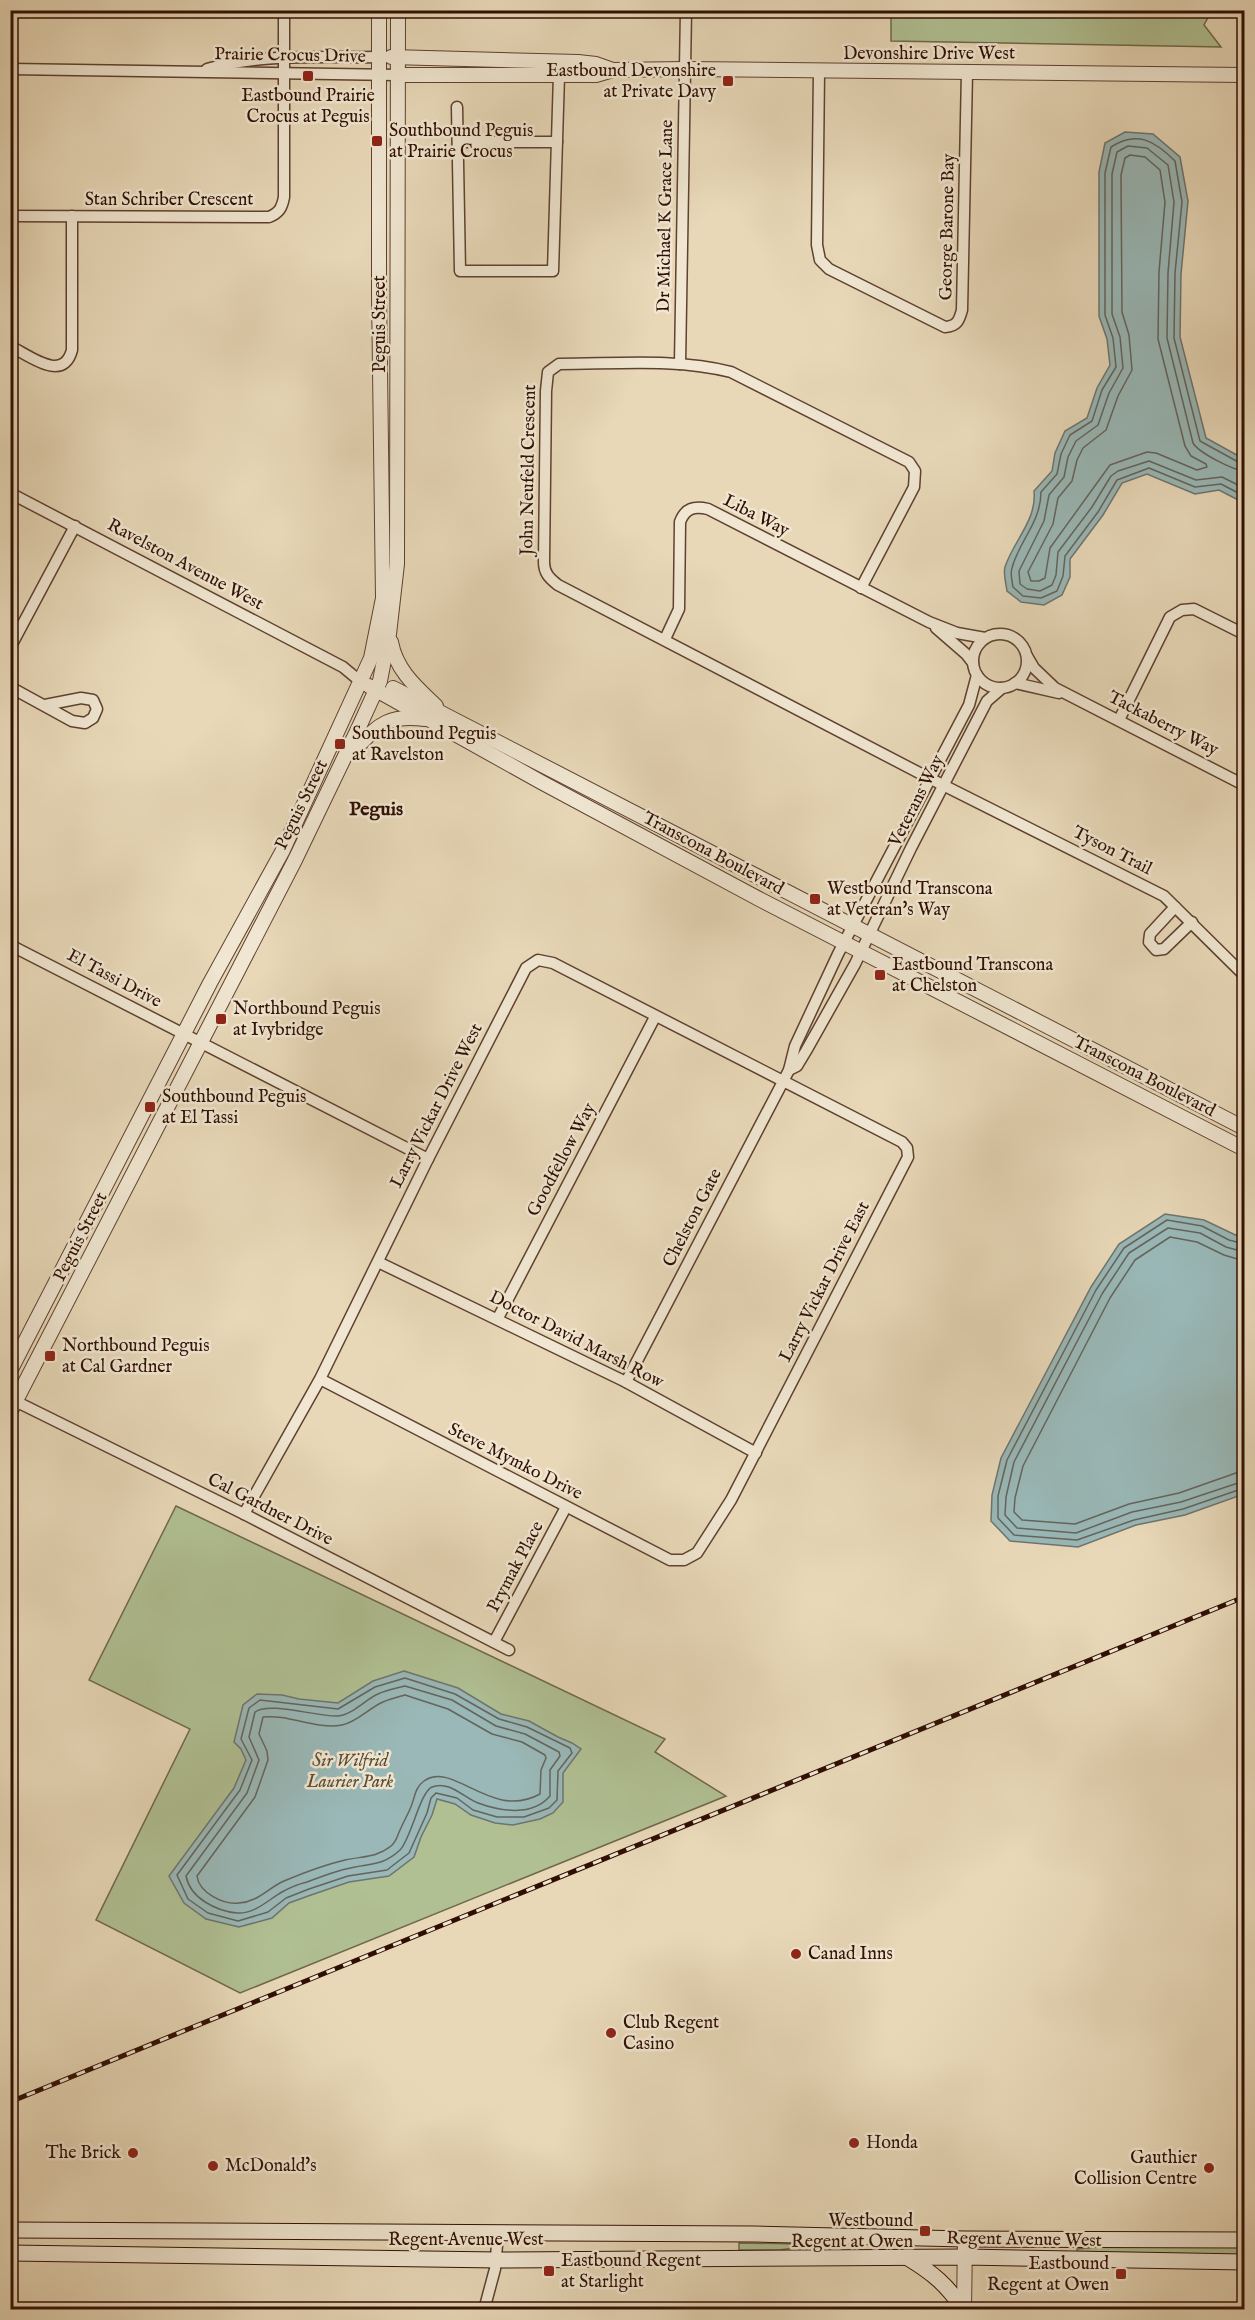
<svg xmlns="http://www.w3.org/2000/svg" width="1255" height="2320" font-family="'IM FELL English',serif">
<rect width="100%" height="100%" fill="#e8d8b8"/>
<filter id="stains"><feTurbulence type="fractalNoise" baseFrequency=".00333" numOctaves="4"/><feColorMatrix values="0 0 0 0 .2 0 0 0 0 .09 0 0 0 0 .02 0 0 0 .5 -.17"/></filter>
<radialGradient id="worn" r=".72"><stop offset=".6" stop-color="#630" stop-opacity="0"/><stop offset="1" stop-color="#630" stop-opacity=".3"/></radialGradient>
<g fill="#b0c093" stroke="#70684b" stroke-width="1.5">
<polygon points="1212,10 1204,25 1221,47 891,41 891,11"/>
<polygon points="176,1506 665,1739 655,1752 726,1796 240,1993 96,1920 190,1729 89,1680"/>
<polygon points="739,2243 804,2244 809,2246 779,2250 739,2250"/>
<polygon points="1111,2246 1244,2247 1244,2255 1077,2253 1077,2249"/>
</g>
<g fill="#99b8b7" stroke="#6f746f" stroke-width="1.5">
<path d="M1125,132L1153,134L1180,157L1188,201L1181,274L1180,337L1206,438L1244,459V503L1219,490L1195,494L1147,474L1122,483L1103,515L1070,559V577L1062,595L1044,605L1021,602L1007,591C1006,583 1003,574 1005,567C1014,540 1037,520 1034,491L1052,471L1055,453L1065,431L1087,418L1097,388L1110,365L1107,339L1099,316V172L1105,143Z"/>
<polygon points="1165,1214 1204,1220 1244,1239 1244,1494 1185,1515 1136,1525 1078,1547 1010,1541 991,1521 992,1495 1001,1458 1091,1287 1119,1244"/>
<polygon points="404,1671 458,1688 501,1714 529,1721 558,1737 572,1743 581,1749 563,1773 563,1802 553,1813 540,1819 513,1825 495,1823 471,1815 455,1804 437,1799 432,1815 421,1837 414,1857 389,1876 349,1882 311,1895 289,1903 272,1918 239,1927 206,1919 184,1903 169,1876 234,1788 246,1760 241,1749 234,1742 243,1705 257,1694 282,1695 299,1699 338,1703 373,1681"/>
</g>
<g fill="none" stroke-linecap="round" stroke-linejoin="round">
<g stroke="#64645d" stroke-width="1.5">
<polygon points="1130,155 1145,157 1160,170 1165,202 1159,272 1158,339 1185,446 1191,456 1206,464 1207,467 1197,470 1156,453 1147,452 1110,465 1050,548 1045,578 1039,581 1031,581 1028,572 1053,524 1058,498 1072,481 1077,460 1083,448 1106,430 1118,396 1132,370 1129,335 1122,312 1121,175 1125,158"/>
<path d="M1244,463H1240L1200,441L1174,338L1175,273L1182,202L1175,161C1155,141 1137,130 1111,147L1105,173V315L1113,338L1116,367L1102,390L1092,421L1070,435L1061,454L1057,474L1041,492C1041,522 1019,541 1012,568C1010,574 1012,581 1013,587L1023,596L1041,598L1057,591L1063,576L1065,556L1098,512L1117,480L1149,468L1195,487L1221,484L1244,496"/>
<path d="M1244,471C1233,470 1199,453 1193,443L1167,338L1168,273L1174,202L1168,165L1147,148L1128,146L1117,152L1112,174V314L1120,337L1123,368L1109,393L1098,425L1076,441L1068,457L1064,477L1049,495L1044,521L1019,571L1020,584L1027,589L1040,591L1052,585L1056,575L1058,552L1092,507L1111,476L1118,471L1149,461L1196,480L1222,477L1244,488"/>
<polyline points="1244,1244 1229,1240 1202,1226 1167,1220 1124,1248 1096,1290 1007,1460 998,1496 998,1518 1014,1535 1077,1540 1134,1520 1183,1509 1244,1488"/>
<polyline points="1244,1252 1226,1247 1200,1233 1168,1228 1129,1253 1102,1294 1014,1462 1006,1497 1005,1515 1017,1528 1076,1533 1132,1512 1181,1502 1244,1481"/>
<polyline points="1244,1261 1224,1255 1197,1242 1170,1237 1135,1260 1110,1298 1023,1466 1015,1498 1014,1512 1022,1520 1075,1524 1129,1504 1179,1493 1236,1473 1244,1472"/>
<polygon points="405,1678 455,1694 499,1719 527,1727 570,1748 572,1753 558,1771 557,1800 549,1808 524,1817 497,1817 473,1810 457,1798 436,1793 431,1798 427,1813 409,1853 387,1870 348,1876 309,1889 286,1898 268,1912 238,1921 208,1913 188,1899 177,1875 240,1790 252,1760 241,1739 249,1708 260,1700 338,1709 375,1687"/>
<path d="M405,1686L452,1700L496,1726L525,1734L559,1752L560,1756L550,1770V1796C532,1817 500,1811 478,1803C464,1798 449,1780 432,1787C420,1792 411,1839 400,1850C382,1867 368,1863 346,1869C333,1872 320,1877 307,1882C299,1884 289,1888 282,1892C268,1900 255,1914 237,1913C216,1911 190,1898 186,1876L247,1793L259,1760L249,1737L255,1712C269,1701 317,1717 338,1716C352,1715 366,1699 378,1694C386,1690 397,1688 405,1686Z"/>
<path d="M405,1695L448,1709L492,1734L522,1742L545,1755L546,1758L541,1770L540,1794C491,1821 453,1760 424,1781C414,1788 415,1799 410,1809C407,1816 403,1823 400,1830C397,1836 397,1841 391,1846C376,1858 363,1856 345,1860C324,1865 303,1873 284,1881C268,1888 258,1902 239,1903C224,1905 199,1893 197,1876L255,1797L268,1760L267,1751L259,1734L263,1717C289,1714 316,1730 342,1725C357,1722 369,1708 383,1702C390,1699 398,1697 405,1695Z"/>
</g>
<g stroke="#5e4130" stroke-width="13">
<g id="minor">
<polyline points="10,69 397,75"/>
<path d="M207,69C262,53 322,58 379,57"/>
<path d="M819,71L817,245L820,260L829,269L945,327C957,326 959,321 962,310L967,72"/>
<polyline points="457,107 460,271 553,271 559,75"/>
<polyline points="458,142 557,142"/>
<path d="M10,216L269,217C279,213 282,208 284,197V10"/>
<path d="M10,346C30,356 63,383 72,350V216"/>
<polyline points="680,364 686,10"/>
<polyline points="10,493 343,667 361,682"/>
<path d="M861,588L914,487L915,471L909,462L731,372C676,358 616,364 559,364L548,372L546,391L544,562C544,573 549,578 558,585L931,779L1164,896L1244,975"/>
<polyline points="936,628 966,654 973,663"/>
<circle cx="1000" cy="661" r="27"/>
<path d="M665,639L679,609L680,522C685,508 694,506 708,509L929,622L957,633L985,638"/>
<polyline points="10,648 75,526"/>
<polyline points="1027,656 1034,668 1055,688 1244,785"/>
<polyline points="1015,683 1059,693"/>
<polyline points="10,687 72,721 85,723 93,718 97,709 93,700 81,698 45,705"/>
<polyline points="1119,720 1170,617 1182,610 1194,609 1244,634"/>
<polyline points="1175,907 1150,934 1149,942 1156,950 1164,949 1192,922"/>
<polyline points="10,945 428,1159"/>
<polyline points="789,1070 797,1066 806,1051 855,964 911,848 987,701 1002,688"/>
<polyline points="378,1262 626,1382 756,1453"/>
<polyline points="498,1318 655,1017"/>
<polyline points="626,1382 789,1070 795,1046 838,954 969,705 977,675"/>
<polyline points="11,1399 244,1514 509,1650"/>
<polyline points="244,1514 320,1379 428,1159 526,968 538,960 553,963 902,1142 907,1148 908,1157 731,1500 697,1553 684,1560 670,1560 320,1379"/>
<polyline points="494,1642 566,1507"/>
<polyline points="484,2310 495,2269 498,2233"/>
</g>
</g>
<g stroke="#5e4130" stroke-width="16">
<g id="tertiary">
<polyline points="391,57 578,62 596,64 613,70"/>
<polyline points="397,75 596,75 613,70 685,69 1244,75"/>
<path d="M391,642C396,670 416,687 436,706"/>
<polyline points="369,686 541,782 761,900 1244,1149"/>
<polyline points="393,688 1244,1128"/>
<path d="M352,752C378,726 386,714 425,719"/>
<polyline points="10,1371 210,983 282,852 371,658 383,598 379,293 379,10"/>
<polyline points="10,1412 295,860 359,727 380,681 389,634 397,564 398,10"/>
<polyline points="964,2310 965,2239"/>
</g>
</g>
<g stroke="#300f03" stroke-width="17">
<g id="secondary">
<polyline points="10,2230 754,2234 965,2239 1244,2240"/>
<polyline points="10,2253 497,2260 965,2257 1244,2262"/>
<path d="M908,2258C933,2273 947,2285 964,2310"/>
</g>
</g>
<use href="#minor" stroke="#f0e6d1" stroke-width="10"/>
<use href="#tertiary" stroke="#f0e6d1" stroke-width="14"/>
<use href="#secondary" stroke="#f0e6d1" stroke-width="15"/>
<g stroke="#300f03" stroke-width="5">
<polyline id="rail" points="10,2102 1244,1597"/>
</g>
<use href="#rail" stroke="#f0e6d1" stroke-width="3" stroke-dasharray="9" stroke-linecap="butt"/>
</g>
<g fill="#8f2418" stroke="#f0e6d1" stroke-width="2">
<rect x="302" y="70" width="12" height="12" rx="3"/>
<rect x="722" y="75" width="12" height="12" rx="3"/>
<rect x="371" y="135" width="12" height="12" rx="3"/>
<rect x="334" y="738" width="12" height="12" rx="3"/>
<rect x="809" y="893" width="12" height="12" rx="3"/>
<rect x="874" y="969" width="12" height="12" rx="3"/>
<rect x="215" y="1013" width="12" height="12" rx="3"/>
<rect x="144" y="1101" width="12" height="12" rx="3"/>
<rect x="44" y="1350" width="12" height="12" rx="3"/>
<circle cx="796" cy="1954" r="6"/>
<circle cx="611" cy="2033" r="6"/>
<circle cx="854" cy="2143" r="6"/>
<circle cx="133" cy="2153" r="6"/>
<circle cx="213" cy="2166" r="6"/>
<circle cx="1209" cy="2168" r="6"/>
<rect x="919" y="2225" width="12" height="12" rx="3"/>
<rect x="543" y="2265" width="12" height="12" rx="3"/>
<rect x="1115" y="2268" width="12" height="12" rx="3"/>
</g>
<g text-anchor="middle" dominant-baseline="central" stroke-width="5" stroke-linejoin="round" paint-order="stroke">
<g font-size="18" fill="#300f03" stroke="#f0e6d1">
<text x="929" y="54">Devonshire Drive West</text>
<text transform="translate(290 56) rotate(1)">Prairie Crocus Drive</text>
<text x="169" y="200">Stan Schriber Crescent</text>
<text transform="translate(666 216) rotate(-89)">Dr Michael K Grace Lane</text>
<text transform="translate(948 227) rotate(-89)">George Barone Bay</text>
<text transform="translate(380 324) rotate(-90)">Peguis Street</text>
<text transform="translate(529 470) rotate(-89)">John Neufeld Crescent</text>
<text transform="translate(756 516) rotate(27)">Liba Way</text>
<text transform="translate(185 565) rotate(28)">Ravelston Avenue West</text>
<text transform="translate(1163 724) rotate(27)">Tackaberry Way</text>
<text transform="translate(917 801) rotate(-63)">Veterans Way</text>
<text transform="translate(302 805) rotate(-64)">Peguis Street</text>
<text transform="translate(1112 851) rotate(27)">Tyson Trail</text>
<text transform="translate(713 854) rotate(28)">Transcona Boulevard</text>
<text transform="translate(114 979) rotate(28)">El Tassi Drive</text>
<text transform="translate(1144 1077) rotate(27)">Transcona Boulevard</text>
<text transform="translate(437 1106) rotate(-63)">Larry Vickar Drive West</text>
<text transform="translate(562 1160) rotate(-62)">Goodfellow Way</text>
<text transform="translate(693 1218) rotate(-63)">Chelston Gate</text>
<text transform="translate(81 1237) rotate(-63)">Peguis Street</text>
<text transform="translate(825 1282) rotate(-63)">Larry Vickar Drive East</text>
<text transform="translate(576 1340) rotate(27)">Doctor David Marsh Row</text>
<text transform="translate(515 1462) rotate(27)">Steve Mymko Drive</text>
<text transform="translate(270 1510) rotate(27)">Cal Gardner Drive</text>
<text transform="translate(516 1567) rotate(-62)">Prymak Place</text>
<text x="466" y="2240">Regent Avenue West</text>
<text transform="translate(1024 2240) rotate(1)">Regent Avenue West</text>
</g>
<g font-size="18" fill="#300f03" stroke="#f0e6d1" text-anchor="start">
<text x="716" y="71" text-anchor="end">Eastbound Devonshire<tspan x="716" dy="21">at Private Davy</tspan></text>
<text x="308" y="96" text-anchor="middle">Eastbound Prairie<tspan x="308" dy="21">Crocus at Peguis</tspan></text>
<text x="389" y="131">Southbound Peguis<tspan x="389" dy="21">at Prairie Crocus</tspan></text>
<text x="352" y="734">Southbound Peguis<tspan x="352" dy="21">at Ravelston</tspan></text>
<text x="827" y="889">Westbound Transcona<tspan x="827" dy="21">at Veteran's Way</tspan></text>
<text x="892" y="965">Eastbound Transcona<tspan x="892" dy="21">at Chelston</tspan></text>
<text x="233" y="1009">Northbound Peguis<tspan x="233" dy="21">at Ivybridge</tspan></text>
<text x="162" y="1097">Southbound Peguis<tspan x="162" dy="21">at El Tassi</tspan></text>
<text x="62" y="1346">Northbound Peguis<tspan x="62" dy="21">at Cal Gardner</tspan></text>
<text x="808" y="1954">Canad Inns</text>
<text x="623" y="2023">Club Regent<tspan x="623" dy="21">Casino</tspan></text>
<text x="866" y="2143">Honda</text>
<text x="121" y="2153" text-anchor="end">The Brick</text>
<text x="1197" y="2158" text-anchor="end">Gauthier<tspan x="1197" dy="21">Collision Centre</tspan></text>
<text x="225" y="2166">McDonald's</text>
<text x="913" y="2221" text-anchor="end">Westbound<tspan x="913" dy="21">Regent at Owen</tspan></text>
<text x="561" y="2261">Eastbound Regent<tspan x="561" dy="21">at Starlight</tspan></text>
<text x="1109" y="2264" text-anchor="end">Eastbound<tspan x="1109" dy="21">Regent at Owen</tspan></text>
</g>
<g font-size="18" font-style="italic" fill="#5d4d35" stroke="#f0e6d1">
<text x="350" y="1761">Sir Wilfrid<tspan x="350" dy="21">Laurier Park</tspan></text>
</g>
<g font-size="20" font-weight="bold" fill="#300f03" stroke="#f0e6d1">
<text x="376" y="809">Peguis</text>
</g>
</g>
<rect width="1255" height="2320" fill="none" stroke="#e8d8b8" stroke-width="36"/>
<rect x="12" y="12" width="1231" height="2296" fill="none" stroke="#300f03" stroke-width="3"/>
<rect x="18" y="18" width="1219" height="2284" fill="none" stroke="#300f03" stroke-width="1.5"/>
<rect width="100%" height="100%" filter="url(#stains)"/>
<rect width="100%" height="100%" fill="url(#worn)"/>
</svg>
